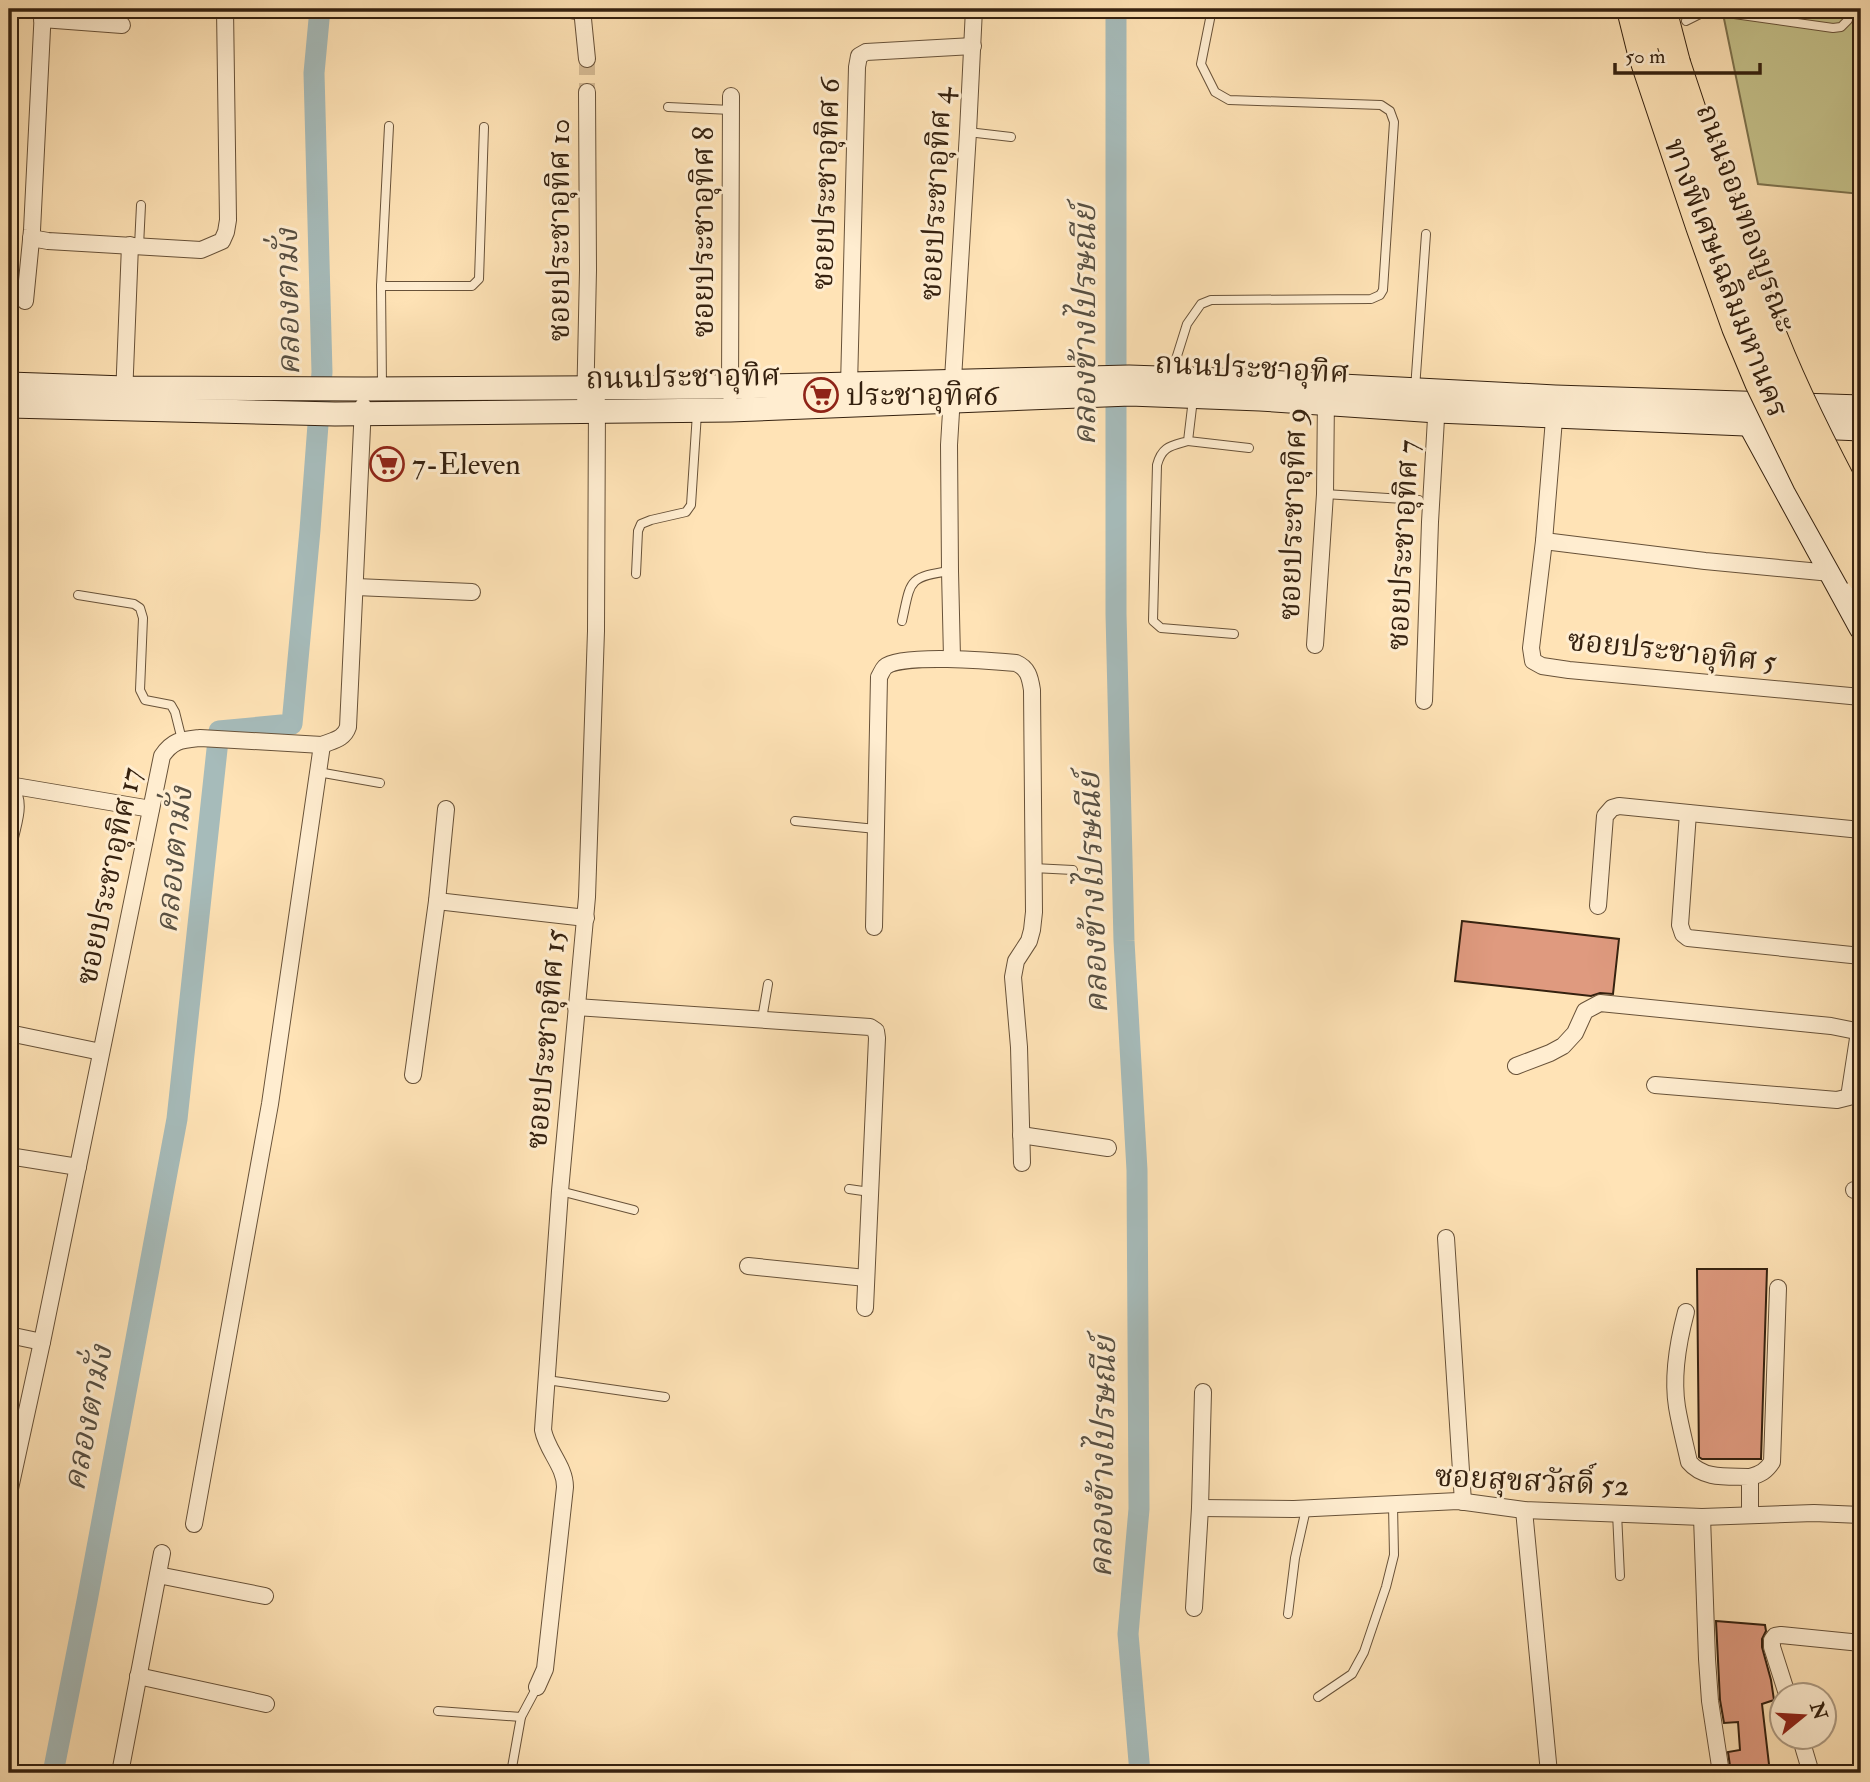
<svg xmlns="http://www.w3.org/2000/svg" width="1870" height="1782" font-family="'IM FELL Double Pica','Noto Serif Thai',serif">
<rect width="100%" height="100%" fill="#ffe3b6"/>
<filter id="stains"><feTurbulence type="fractalNoise" baseFrequency=".00286" numOctaves="4"/><feColorMatrix values="0 0 0 0 .2 0 0 0 0 .09 0 0 0 0 .02 0 0 0 .5 -.17"/></filter>
<radialGradient id="worn" r=".72"><stop offset=".6" stop-color="#630" stop-opacity="0"/><stop offset="1" stop-color="#630" stop-opacity=".3"/></radialGradient>
<polygon fill="#c5c28b" stroke="#7d724d" stroke-width="2" points="1722,9 1861,9 1861,194 1758,184"/>
<g fill="none" stroke-linecap="round" stroke-linejoin="round">
<g stroke="#a6bbba" stroke-width="21">
<polyline points="1116,9 1116,614 1124,941 1137,1170 1139,1509 1128,1634 1140,1773"/>
<polyline points="53,1773 87,1601 177,1119 219,731 292,724 310,530 322,372 314,73 320,9"/>
</g>
</g>
<g fill="#df9a7f" stroke="#35210f" stroke-width="2">
<polygon points="1462,921 1619,939 1613,994 1600,993 1591,996 1455,981"/>
<polygon points="1697,1269 1767,1269 1761,1459 1702,1459 1699,1457"/>
<polygon points="1716,1621 1765,1625 1766,1631 1762,1639 1762,1647 1771,1680 1774,1700 1762,1704 1770,1773 1731,1773 1728,1752 1740,1750 1738,1722 1724,1723 1720,1700"/>
</g>
<g fill="none" stroke-linecap="round" stroke-linejoin="round">
<polyline stroke="#d7bc95" stroke-width="16" stroke-dasharray="16 8" stroke-linecap="butt" points="587,59 587,92"/>
<g stroke="#685239" stroke-width="10">
<g id="lane">
<polyline points="543,9 582,16"/>
<polyline points="1686,21 1704,12 1713,11 1833,28 1841,27 1848,20 1849,9"/>
<polyline points="668,107 731,110"/>
<polyline points="968,132 1011,137"/>
<polyline points="139,246 141,205"/>
<polyline points="381,286 472,286 479,279 484,127"/>
<polyline points="1171,375 1187,324 1201,304 1211,300 1371,299 1380,295 1383,290 1394,122 1390,111 1381,105 1229,100 1215,92 1201,64 1212,9"/>
<polyline points="382,386 381,286 389,126"/>
<polyline points="1415,389 1426,234"/>
<path d="M1193,399L1188,441C1171,446 1162,446 1157,465L1153,621L1161,628L1234,634"/>
<polyline points="1188,441 1249,448"/>
<polyline points="1325,494 1419,500"/>
<polyline points="636,574 638,531 641,524 651,520 686,512 691,505 697,413"/>
<polyline points="78,595 134,604 140,608 143,618 140,690 145,700 171,705 175,712 182,740"/>
<path d="M902,621C911,581 907,577 950,571"/>
<polyline points="318,772 380,783"/>
<polyline points="795,821 876,829"/>
<polyline points="1033,868 1073,870"/>
<polyline points="762,1019 768,984"/>
<polyline points="849,1189 870,1192"/>
<polyline points="560,1191 634,1210"/>
<polyline points="547,1380 665,1397"/>
<polyline points="1617,1513 1620,1576"/>
<polyline points="1288,1614 1295,1558 1306,1509"/>
<polyline points="1318,1697 1352,1674 1364,1652 1386,1587 1394,1555 1393,1505"/>
<polyline points="438,1711 521,1717 537,1687"/>
<polyline points="511,1773 521,1717"/>
</g>
</g>
<g stroke="#685239" stroke-width="18">
<g id="street">
<polyline points="582,9 587,59"/>
<polyline points="42,19 122,25"/>
<polyline points="31,238 48,241 201,250 222,241 226,232 228,220 225,9"/>
<polyline points="25,301 32,230 43,9"/>
<polyline points="849,386 857,67 859,56 866,52 973,46"/>
<polyline points="730,394 731,96"/>
<polyline points="124,397 130,245"/>
<polyline points="1555,407 1544,541 1531,648 1533,661 1542,666 1569,670 1861,697"/>
<polyline points="585,410 588,270 587,92"/>
<polyline points="1544,541 1705,561 1831,573"/>
<polyline points="356,587 472,592"/>
<polyline points="1315,645 1325,494 1326,396"/>
<polyline points="952,658 950,571 949,445 968,132 974,9"/>
<polyline points="1424,701 1430,522 1437,401"/>
<polyline points="9,785 151,809"/>
<path d="M9,785C22,804 13,821 9,842"/>
<polyline points="1688,813 1680,925 1683,934 1688,938 1861,956"/>
<polyline points="437,901 586,918"/>
<polyline points="1598,906 1605,816 1612,808 1619,806 1861,830"/>
<path d="M874,927L879,677C881,674 882,670 885,667C900,653 993,661 1016,663C1028,668 1030,677 1032,690L1034,912L1032,930L1029,941L1016,961L1013,977L1019,1047L1022,1163"/>
<polyline points="576,1007 870,1027 876,1031 877,1038 865,1308"/>
<polyline points="9,1033 101,1052"/>
<polyline points="1516,1066 1550,1053 1563,1046 1575,1033 1585,1011 1600,1003 1831,1026 1861,1032"/>
<polyline points="413,1075 437,901 446,809"/>
<polyline points="1655,1085 1837,1100 1849,1097 1859,1032"/>
<polyline points="1021,1135 1108,1148"/>
<polyline points="9,1156 78,1167"/>
<polyline points="1854,1190 1861,1190"/>
<polyline points="1446,1238 1463,1502"/>
<polyline points="748,1266 866,1278"/>
<path d="M1686,1312C1678,1342 1672,1376 1677,1407C1680,1425 1685,1444 1689,1462C1704,1480 1729,1476 1750,1477V1514"/>
<polyline points="9,1335 42,1342"/>
<path d="M1750,1477C1761,1474 1766,1471 1772,1462L1778,1288"/>
<path d="M9,1493L42,1342L162,756C173,740 181,740 200,738L322,745C334,740 344,739 348,727L363,406"/>
<polyline points="1200,1508 1294,1509 1458,1501 1524,1510 1702,1517 1814,1513 1861,1515"/>
<polyline points="1524,1510 1549,1773"/>
<polyline points="1702,1517 1707,1659 1710,1701 1721,1773"/>
<polyline points="194,1524 270,1104 322,745"/>
<polyline points="158,1575 265,1596"/>
<polyline points="1194,1608 1200,1508 1203,1392"/>
<polyline points="138,1676 266,1704"/>
<path d="M537,1687L545,1669L565,1487C565,1466 547,1451 543,1430L560,1191L587,897L596,631L597,401"/>
<polyline points="1787,1694 1772,1647 1772,1640 1775,1636 1781,1635 1861,1643"/>
<polyline points="1800,1736 1811,1773"/>
<polyline points="120,1773 162,1553"/>
</g>
</g>
<g stroke="#35210f" stroke-width="25">
<g id="secondary">
<polyline points="9,384 125,388 364,389 730,387 1129,377 1248,381 1555,397 1861,407"/>
<polyline points="9,406 335,414 730,410 1130,394 1260,399 1437,411 1861,429"/>
<polyline points="1749,423 1861,628"/>
</g>
</g>
<g stroke="#35210f" stroke-width="32">
<g id="highway">
<polyline points="1632,9 1643,53"/>
<polyline points="1661,9 1675,63"/>
</g>
</g>
<use href="#lane" stroke="#ffedd0" stroke-width="8"/>
<use href="#street" stroke="#ffedd0" stroke-width="16"/>
<use href="#secondary" stroke="#ffedd0" stroke-width="23"/>
<use href="#highway" stroke="#ffe3b6" stroke-width="30"/>
<g stroke="#35210f" stroke-width="32" stroke-linecap="butt">
<g id="highway-bridge">
<polyline points="1643,53 1701,226 1737,327 1760,382 1808,481 1861,576"/>
<path d="M1675,63C1706,156 1736,249 1773,339C1798,402 1829,462 1861,521"/>
</g>
</g>
<use href="#highway-bridge" stroke="#ffe3b6" stroke-width="30"/>
</g>
<defs>
<g id="supermarket-ring" transform="scale(1.75)"><circle r="9.5" fill="#ffedd0" stroke="#8f2418" stroke-width="1.5"/><path d="M-6-5.5h2.5l.6 2H6L4.5 2H-2.5L-4.4-4H-6ZM-1.5 3.2a1.3 1.3 0 1 0 .1 0ZM3 3.2a1.3 1.3 0 1 0 .1 0Z" fill="#8f2418"/></g>
</defs>
<g fill-rule="evenodd">
<use href="#supermarket-ring" x="821" y="395"/>
<use href="#supermarket-ring" x="387" y="464"/>
</g>
<g text-anchor="middle" dominant-baseline="central" stroke-width="6" stroke-linejoin="round" paint-order="stroke">
<g font-size="30" fill="#35210f" stroke="#ffedd0">
<text transform="translate(826 184) rotate(-88)">ซอยประชาอุทิศ 6</text>
<text transform="translate(936 194) rotate(-87)">ซอยประชาอุทิศ 4</text>
<text transform="translate(1746 218) rotate(70)">ถนนจอมทองบูรณะ</text>
<text transform="translate(559 230) rotate(-90)">ซอยประชาอุทิศ 10</text>
<text transform="translate(703 232) rotate(-90)">ซอยประชาอุทิศ 8</text>
<text transform="translate(1726 278) rotate(69)">ทางพิเศษเฉลิมมหานคร</text>
<text transform="translate(1252 368) rotate(3)">ถนนประชาอุทิศ</text>
<text transform="translate(683 377) rotate(-1)">ถนนประชาอุทิศ</text>
<text transform="translate(1293 514) rotate(-88)">ซอยประชาอุทิศ 9</text>
<text transform="translate(1403 545) rotate(-87)">ซอยประชาอุทิศ 7</text>
<text transform="translate(1672 651) rotate(6)">ซอยประชาอุทิศ 5</text>
<text transform="translate(109 876) rotate(-78)">ซอยประชาอุทิศ 17</text>
<text transform="translate(546 1039) rotate(-85)">ซอยประชาอุทิศ 15</text>
<text transform="translate(1532 1481) rotate(3)">ซอยสุขสวัสดิ์ 52</text>
</g>
<g font-size="30" fill="#35210f" stroke="#ffedd0" text-anchor="start">
<text x="846" y="395">ประชาอุทิศ6</text>
<text x="412" y="464">7-Eleven</text>
</g>
<g font-size="32" font-style="italic" fill="#574f42" stroke="#ffedd0">
<text transform="translate(288 302) rotate(-91)">คลองตามั่ง</text>
<text transform="translate(1085 325) rotate(-90)">คลองข้างไปรษณีย์</text>
<text transform="translate(174 860) rotate(-84)">คลองตามั่ง</text>
<text transform="translate(1093 893) rotate(-92)">คลองข้างไปรษณีย์</text>
<text transform="translate(88 1418) rotate(-79)">คลองตามั่ง</text>
<text transform="translate(1103 1457) rotate(-89)">คลองข้างไปรษณีย์</text>
</g>
</g>
<rect width="1870" height="1782" fill="none" stroke="#ffe3b6" stroke-width="35"/>
<rect x="10" y="10" width="1849" height="1761" fill="none" stroke="#35210f" stroke-width="3.5"/>
<rect x="18" y="18" width="1835" height="1747" fill="none" stroke="#35210f" stroke-width="2"/>
<g transform="translate(1803 1716) rotate(72)"><circle r="33" fill="#ffedd0" stroke="#ae9b83" stroke-width="2"/>
<path d="M0-5L12 26L0 18L-12 26Z" fill="#8f2418"/>
<text y="-10" font-size="19" font-weight="bold" text-anchor="middle" fill="#35210f">N</text>
</g>
<path d="M1615 63v10h145v-10" fill="none" stroke="#35210f" stroke-width="3.5"/>
<text x="1625" y="63" font-size="21" fill="#35210f" stroke="#ffedd0" stroke-width="5" paint-order="stroke">50 m</text>
<rect width="100%" height="100%" filter="url(#stains)"/>
<rect width="100%" height="100%" fill="url(#worn)"/>
</svg>
